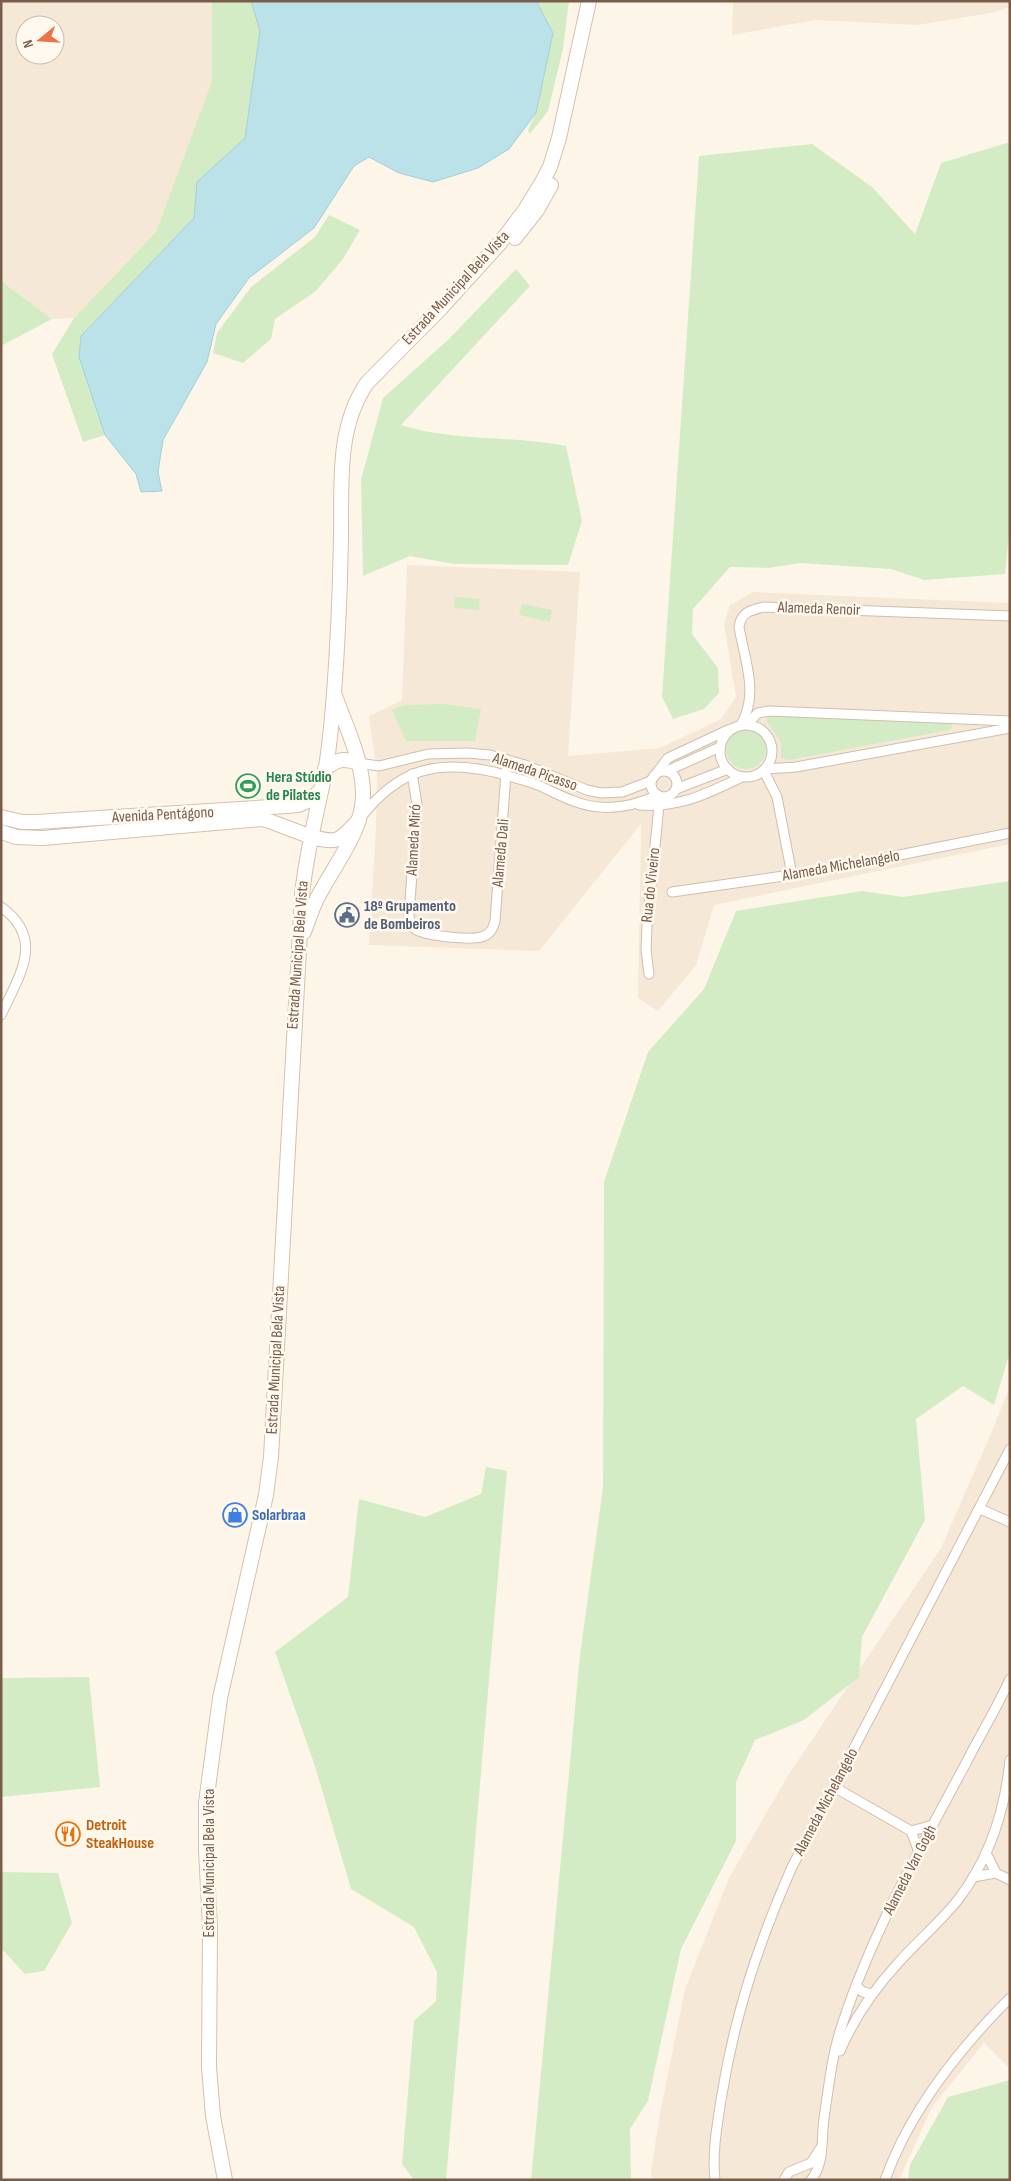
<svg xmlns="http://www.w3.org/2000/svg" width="1011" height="2181" font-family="'Sofia Sans Condensed',sans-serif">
<rect width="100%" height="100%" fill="#fdf6e8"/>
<g fill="#f6e8d6" fill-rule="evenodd">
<path d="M1,1H212V81L156,232L74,318L52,319L1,281ZM25,25H55V55H25Z"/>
<polygon points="733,1 1010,1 1010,7 991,13 917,25 815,20 732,35"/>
<polygon points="407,565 580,572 568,756 660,748 721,719 736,697 724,624 730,605 753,592 1010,603 1010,844 714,905 696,965 658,1011 638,998 641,824 539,951 369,945 376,828 377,772 369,716 402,700"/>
<polygon points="1010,1386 1010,2069 984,2043 932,2107 899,2180 653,2180 651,2172 660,2113 685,1989 729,1878 787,1777 941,1548 993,1429"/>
</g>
<g fill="#d4ecc5">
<polygon points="212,1 251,1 260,31 245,139 197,182 194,218 81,336 79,357 105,435 83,442 52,354 74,318 156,232 212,81"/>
<polygon points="536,1 569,1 563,49 548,111 530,134 528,130 536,113 553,33"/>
<polygon points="1010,142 1010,524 1005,574 924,580 891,569 800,563 769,568 730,567 693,609 692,634 718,668 719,693 704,709 673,719 662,697 699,156 812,144 872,187 915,234 941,163"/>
<polygon points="329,215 360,230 343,259 316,291 275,319 271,339 243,363 213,353 217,333 251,287 315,237"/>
<path d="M516,269L530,286L401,425C454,442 512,435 566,446L582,521L568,565L454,564L410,556L363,576L361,480L383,398L449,339Z"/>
<polygon points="1,281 52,319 1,346"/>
<polygon points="455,597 480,599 479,610 454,608"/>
<polygon points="522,604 552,610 550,622 519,615"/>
<polygon points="443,704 481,709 475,741 406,741 392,710 404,705"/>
<polygon points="771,715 951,723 952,727 949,730 789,760 781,758 781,743 766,719"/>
<circle cx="746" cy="749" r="20"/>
<polygon points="1010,881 1010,1352 994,1405 963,1386 916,1419 925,1520 862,1637 859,1677 804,1720 755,1740 736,1782 736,1841 681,1949 648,2101 630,2129 631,2180 531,2180 580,1655 603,1487 604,1182 648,1052 704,989 736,911 862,891 903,897"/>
<polygon points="486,1467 507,1471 446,2180 414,2180 402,2164 414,2021 436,2001 437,1972 414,1927 351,1889 315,1766 275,1652 348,1597 359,1499 425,1517 481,1494"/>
<polygon points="89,1677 100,1787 1,1797 1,1678"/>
<polygon points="1,1870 4,1872 58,1873 72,1923 44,1971 25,1974 1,1948"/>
<polygon points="1010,2080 1010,2180 908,2180 910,2165 948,2097"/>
</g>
<polygon fill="#bbe1e9" stroke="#a1d0db" points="251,1 536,1 553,33 536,113 509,149 478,168 433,182 399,173 369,157 354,166 314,228 249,278 216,324 207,362 163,440 158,472 162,491 141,492 136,474 105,435 79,357 81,336 194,218 197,182 245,138 260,31"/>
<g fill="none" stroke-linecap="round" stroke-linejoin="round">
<g stroke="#d1bead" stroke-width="11">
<g id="street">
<polyline points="747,724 758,713 769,711 1010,721"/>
<circle cx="746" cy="751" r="26"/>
<path d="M741,725C759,693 745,662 739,627C741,612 751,610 764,607L1010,616"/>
<polyline points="358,763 379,766 428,754 467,753 490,755 525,765 587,790 601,793 622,792 651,781"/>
<polyline points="766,769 796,767 1010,728"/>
<polyline points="667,771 720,747"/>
<polyline points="764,771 777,797 792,875"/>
<circle cx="664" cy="784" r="13"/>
<path d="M412,774L417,804L409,915C410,921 410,925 415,929C424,936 474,941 484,936C491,933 493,928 495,921L507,760"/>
<polyline points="652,779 668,758 730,729"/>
<polyline points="676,789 728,769"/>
<path d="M639,805C680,808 706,794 742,777"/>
<path d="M362,816C399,769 437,759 494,772C508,776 524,780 538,785C558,794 576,805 599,807C621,809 639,804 658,795"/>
<polyline points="672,892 819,871 1010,833"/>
<path d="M1,907C46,939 19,976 1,1015"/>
<polyline points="649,974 646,950 647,925 660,796"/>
<polyline points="980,1509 1010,1522"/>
<polyline points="834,1787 911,1831 919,1852"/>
<polyline points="911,1831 933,1825"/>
<polyline points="986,1853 996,1873"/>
<polyline points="973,1877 996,1873 1010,1880"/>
<polyline points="856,1986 863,1992 872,1994"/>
<path d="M840,2051C854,2018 875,1988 899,1962C918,1941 939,1923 957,1901C989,1860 1005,1810 1010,1760"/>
<path d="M715,2180C712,2153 717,2126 721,2100C734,2017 758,1944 792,1867L1010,1449"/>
<polyline points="784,2180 789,2172 811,2163 820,2149"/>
<path d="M811,2180C825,2163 821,2139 824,2118C829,2086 832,2053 843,2022C873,1931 921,1847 966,1763C980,1735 997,1708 1010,1679"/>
<path d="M885,2180C910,2110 958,2050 1010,1998"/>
</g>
</g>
<g stroke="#d6c0ac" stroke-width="16">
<g id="secondary">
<polyline points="515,238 537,210 551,185"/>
<path d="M325,769C337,759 343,758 358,763"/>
<polyline points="1,817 22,822 36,822 287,806 298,805 310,800 321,790"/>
<path d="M1,832L16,837L43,838L262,819C280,823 323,846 338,839C346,835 353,826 359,820"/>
<path d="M304,932C309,918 313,905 320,893C337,861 364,829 363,792C362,759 346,726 335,696"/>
<path d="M225,2180L213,2116L209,2067L210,1928L206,1849V1803L220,1698L266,1495L271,1457L302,895C306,853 317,813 325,772C330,746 332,719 334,693C338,641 340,589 341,537C342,485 336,428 367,383L441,308L500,243L525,210L541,184L550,167L559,138L589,1"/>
</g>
</g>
<use href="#street" stroke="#fff" stroke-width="9"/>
<use href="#secondary" stroke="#fff" stroke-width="14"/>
</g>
<defs>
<g id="stadium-ring" transform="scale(1.25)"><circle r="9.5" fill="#fff9f0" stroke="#2e9e5b" stroke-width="1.5"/><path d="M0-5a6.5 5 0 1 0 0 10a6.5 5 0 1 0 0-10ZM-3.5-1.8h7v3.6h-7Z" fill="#2e9e5b"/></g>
<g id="civic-ring" transform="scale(1.25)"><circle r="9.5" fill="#fff9f0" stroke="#5c6f8a" stroke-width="1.5"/><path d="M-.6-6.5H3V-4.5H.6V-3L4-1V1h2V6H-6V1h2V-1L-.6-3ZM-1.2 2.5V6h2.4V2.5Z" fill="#5c6f8a"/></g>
<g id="shop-ring" transform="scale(1.25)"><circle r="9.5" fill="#fff9f0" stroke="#3f7fe0" stroke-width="1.5"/><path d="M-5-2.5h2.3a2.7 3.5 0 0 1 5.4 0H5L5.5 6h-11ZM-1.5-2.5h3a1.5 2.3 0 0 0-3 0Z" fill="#3f7fe0"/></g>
<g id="restaurant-ring" transform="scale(1.25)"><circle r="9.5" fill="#fff9f0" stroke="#e8710a" stroke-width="1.5"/><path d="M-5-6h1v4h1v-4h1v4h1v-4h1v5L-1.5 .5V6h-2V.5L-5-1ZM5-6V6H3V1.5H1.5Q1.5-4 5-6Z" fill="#e8710a"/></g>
</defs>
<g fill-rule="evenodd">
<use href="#stadium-ring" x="248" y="786"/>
<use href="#civic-ring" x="347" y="915"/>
<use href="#shop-ring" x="235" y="1515"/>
<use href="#restaurant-ring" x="68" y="1834"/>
</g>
<g text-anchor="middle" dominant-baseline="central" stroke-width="5" stroke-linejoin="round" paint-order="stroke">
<g font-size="16" fill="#7a5c4a" stroke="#fff9f0">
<text transform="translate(456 288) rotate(-47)">Estrada Municipal Bela Vista</text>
<text transform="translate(819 609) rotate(2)">Alameda Renoir</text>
<text transform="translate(535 772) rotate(19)">Alameda Picasso</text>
<text transform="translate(163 815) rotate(-3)">Avenida Pentágono</text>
<text transform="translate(414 840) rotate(-87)">Alameda Miró</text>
<text transform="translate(501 853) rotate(-85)">Alameda Dali</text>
<text transform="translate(841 866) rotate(-10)">Alameda Michelangelo</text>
<text transform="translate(651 885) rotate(-84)">Rua do Viveiro</text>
<text transform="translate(298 955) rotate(-86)">Estrada Municipal Bela Vista</text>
<text transform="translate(276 1360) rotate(-87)">Estrada Municipal Bela Vista</text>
<text transform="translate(826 1802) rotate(-62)">Alameda Michelangelo</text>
<text transform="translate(209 1863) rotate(-90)">Estrada Municipal Bela Vista</text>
<text transform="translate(910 1870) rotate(-63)">Alameda Van Gogh</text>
</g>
<g font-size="16" font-weight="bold" fill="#27864d" stroke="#fff9f0" text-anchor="start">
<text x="266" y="777">Hera Stúdio<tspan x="266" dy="18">de Pilates</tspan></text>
</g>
<g font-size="16" font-weight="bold" fill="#4e5e75" stroke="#fff9f0" text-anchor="start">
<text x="364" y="906">18º Grupamento<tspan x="364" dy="18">de Bombeiros</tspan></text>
</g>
<g font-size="16" font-weight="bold" fill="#366cbe" stroke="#fff9f0" text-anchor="start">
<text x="252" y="1515">Solarbraa</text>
</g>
<g font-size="16" font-weight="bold" fill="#c56008" stroke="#fff9f0" text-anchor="start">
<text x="86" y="1825">Detroit<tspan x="86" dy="18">SteakHouse</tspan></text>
</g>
</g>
<rect width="1011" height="2181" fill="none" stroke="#7a5c4a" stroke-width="5"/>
<g transform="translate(40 40) rotate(252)"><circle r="24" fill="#fff9f0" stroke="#cabaae"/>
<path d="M0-4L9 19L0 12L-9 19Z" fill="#ec7249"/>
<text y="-8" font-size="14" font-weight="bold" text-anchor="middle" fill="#7a5c4a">N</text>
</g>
</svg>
